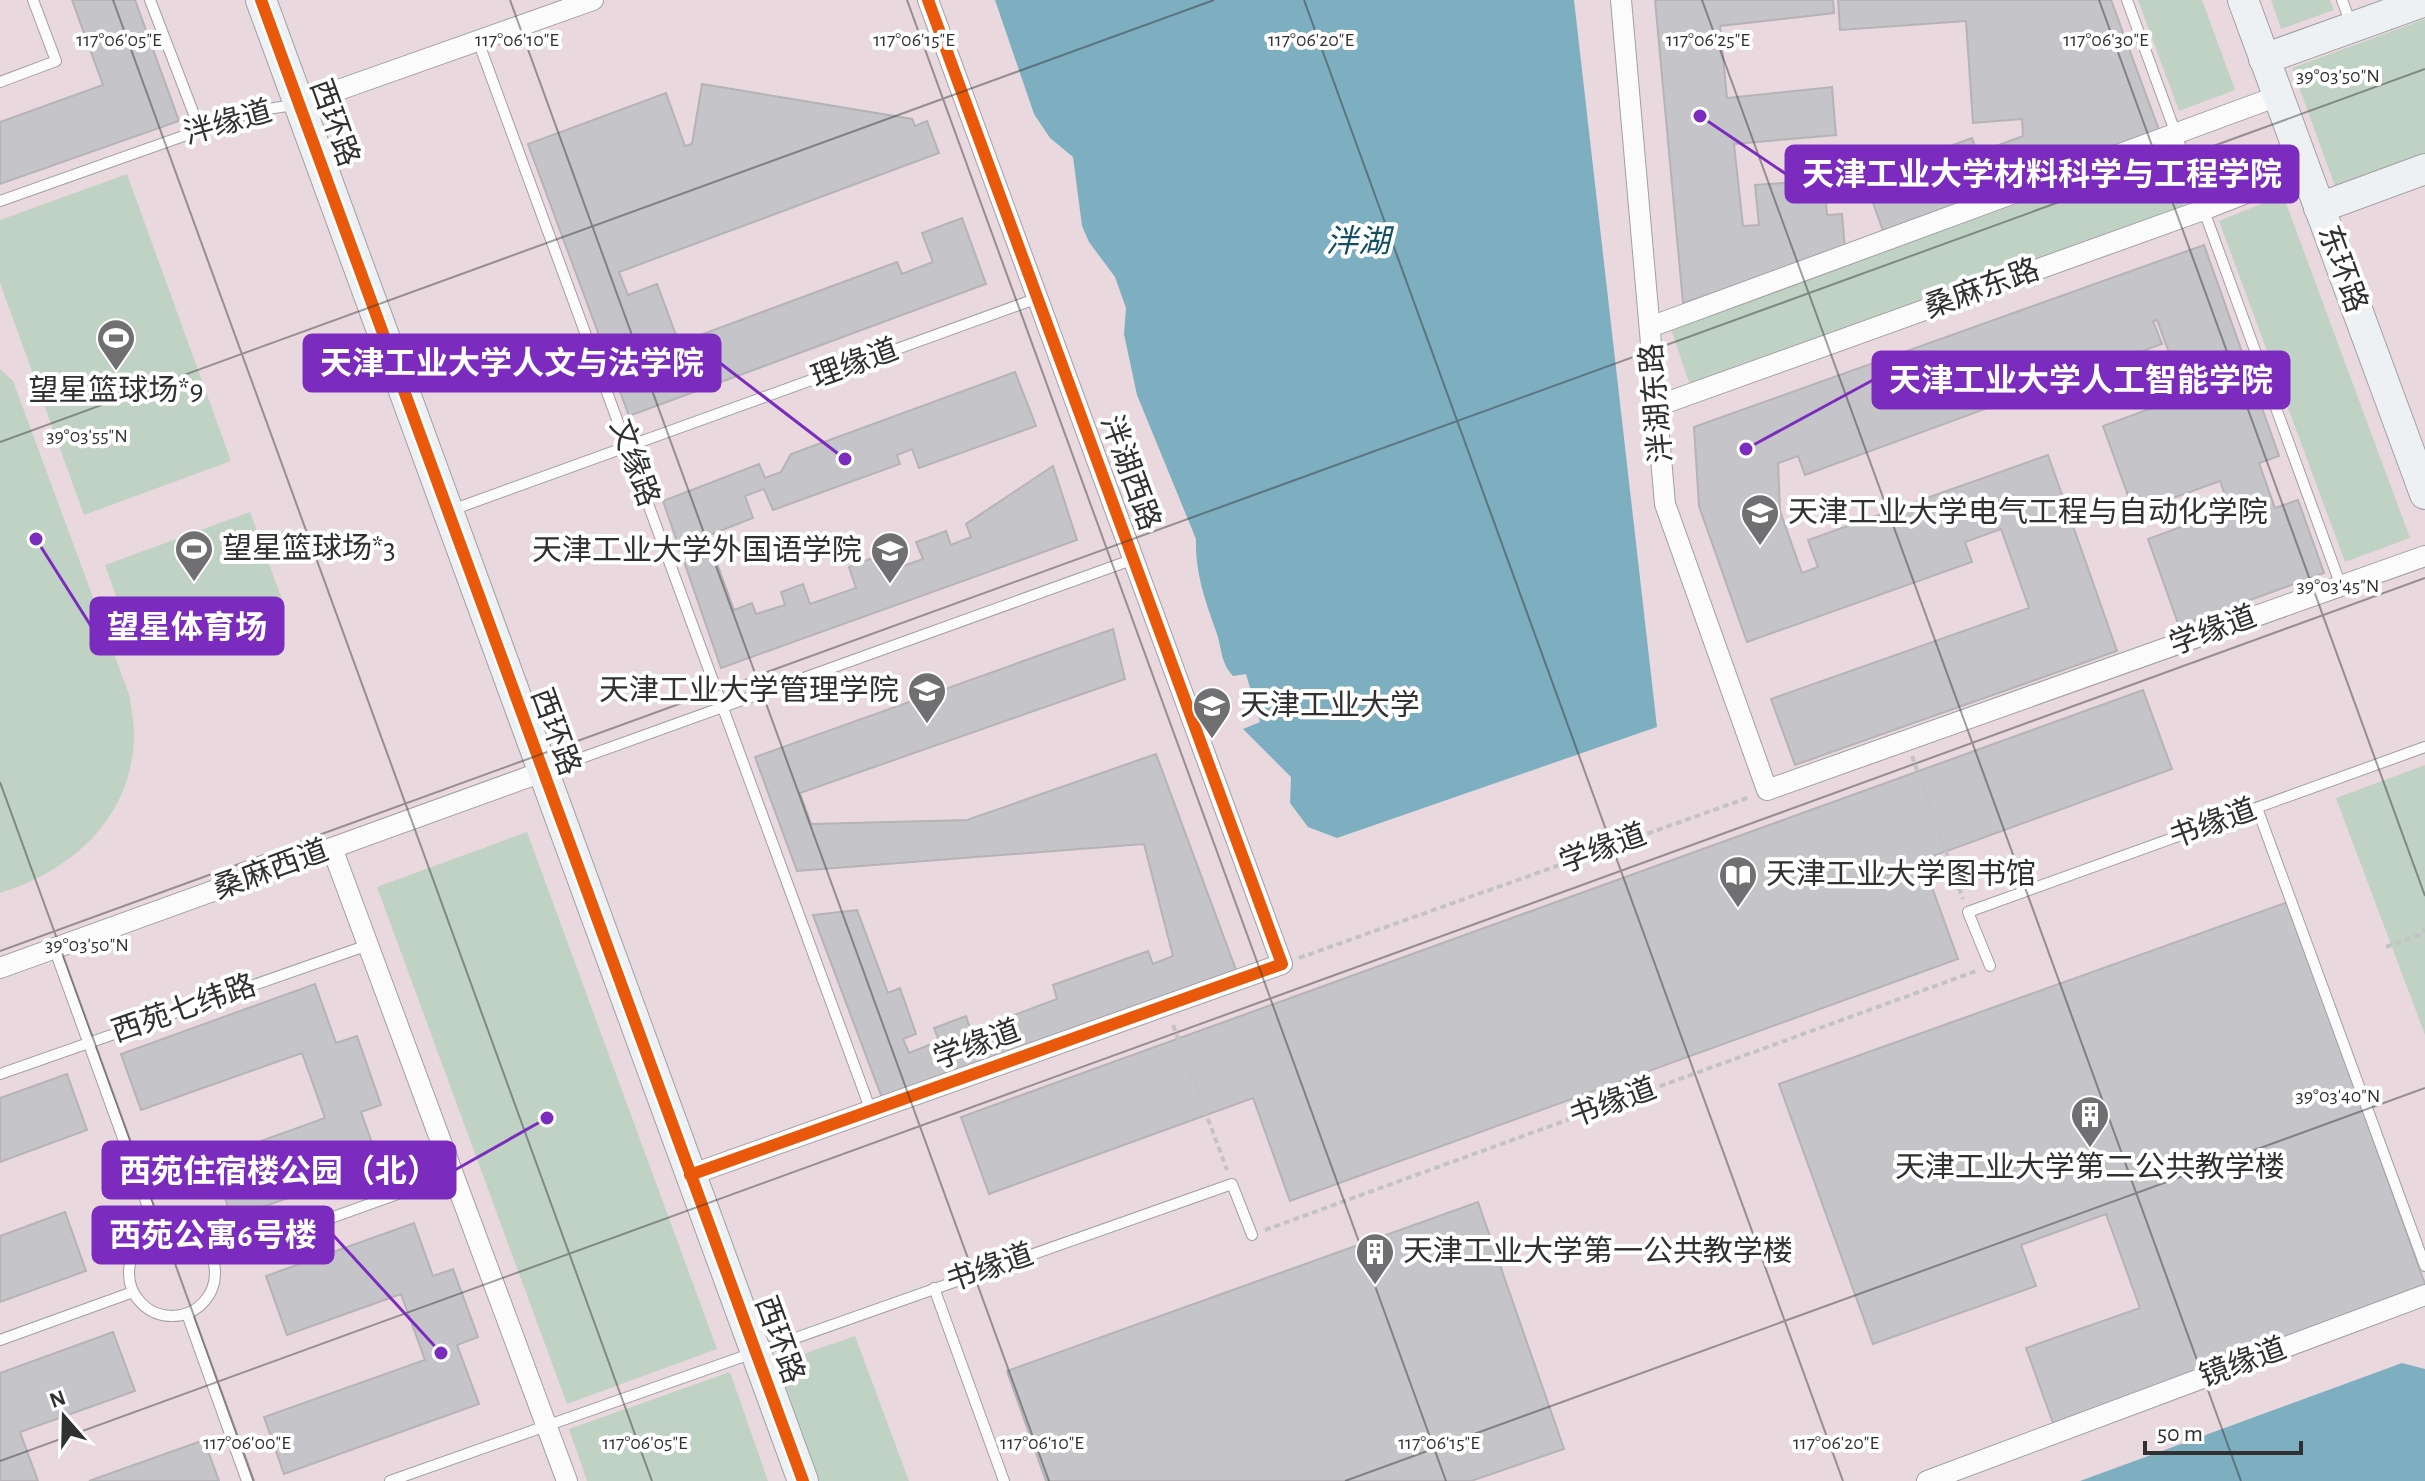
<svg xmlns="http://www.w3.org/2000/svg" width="2425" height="1481" font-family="'Alegreya Sans','Noto Sans SC',sans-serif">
<rect width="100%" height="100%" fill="#e5e3e8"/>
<rect fill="#e9d9de" x="0" y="0" width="2425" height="1481"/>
<g fill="#c0d2c4">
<polygon points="2138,0 2202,0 2235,90 2179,111"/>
<polygon points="2271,0 2330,0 2334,10 2281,29"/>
<polygon points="2425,19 2425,153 2335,186 2292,68"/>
<polygon points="2164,151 2184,206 1690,385 1671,329"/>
<polygon points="127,174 231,461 84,515 0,283 0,220"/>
<polygon points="2283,195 2410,538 2345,562 2219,221"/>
<path d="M0,369L13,381L130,697C131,711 135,726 134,740C130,820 71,871 0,893Z"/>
<polygon points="250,512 283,602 137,655 105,565"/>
<polygon points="2425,765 2425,1035 2336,798"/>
<polygon points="527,832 717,1349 567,1404 377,887"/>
<polygon points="855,1336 909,1481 816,1481 775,1364"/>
<polygon points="730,1372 768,1481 587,1481 569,1429"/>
</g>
<g fill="#7dafc0">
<path d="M995,0H1574L1657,727L1337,838L1308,827L1290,803L1291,777L1243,729L1260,722L1246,674L1233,676C1221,663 1222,650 1217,634C1206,602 1195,574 1196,539L1137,395L1124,334L1126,308L1115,277L1089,242L1082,226L1073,157L1050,138L1034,114Z"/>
<polygon points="2402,1363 2425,1369 2425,1481 2080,1481"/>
</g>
<g fill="#c5c4c8" stroke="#b5b3b6" stroke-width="2">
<polygon points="72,0 135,0 179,121 0,184 0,122 103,85"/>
<polygon points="1655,0 1833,0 1834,13 1720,26 1727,98 1832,87 1836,135 1734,144 1743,226 1759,225 1755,185 1824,180 1827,215 1842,214 1845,250 1683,303"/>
<polygon points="1838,0 2111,0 2159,130 1883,231 1864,177 1972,138 1977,153 2023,136 2022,119 1973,123 1966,21 1840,30"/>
<polygon points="702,84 912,119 915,126 927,121 939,153 619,272 628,295 657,284 679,343 897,262 902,274 933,262 922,233 962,218 986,284 629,416 528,144 666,93 685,146 692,144"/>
<polygon points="2204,245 2279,456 2259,463 2275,508 2298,500 2324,573 2179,626 2148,539 2230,509 2220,481 2134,512 2103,426 2185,396 2157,320 2153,321 2162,344 1805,475 1798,456 1778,463 1780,511 1802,573 1818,567 1808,540 2048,455 2117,651 1795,765 1771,699 2029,608 2001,529 1965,542 1972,562 1747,642 1699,506 1694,427"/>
<polygon points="1015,372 1036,426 919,468 912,449 897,455 900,464 773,510 764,489 745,496 753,518 707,536 734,610 752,603 756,614 785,605 781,592 803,584 810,604 856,588 849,567 875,557 881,574 923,559 916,542 946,531 951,545 971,537 966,524 1053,466 1077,540 721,668 663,501 759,464 765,478 781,472 791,454"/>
<polygon points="1113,629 1125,679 800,793 811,824 967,820 1156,754 1236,970 882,1098 813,915 857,910 888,993 900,988 916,1034 903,1039 909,1053 939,1041 934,1028 966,1016 971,1031 1057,999 1053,985 1148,951 1153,964 1173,956 1144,844 797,871 755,757"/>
<polygon points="2143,690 2172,769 1922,860 1958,959 1290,1201 1253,1098 989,1194 961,1117"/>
<polygon points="2288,902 2425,1284 2425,1290 2053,1423 2026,1348 2140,1308 2106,1214 2021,1245 2036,1286 1873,1344 1779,1084"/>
<polygon points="315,984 336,1043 357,1036 381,1105 361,1112 380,1165 232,1218 211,1159 325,1118 302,1053 141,1110 121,1054"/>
<polygon points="67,1074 87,1130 0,1162 0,1098"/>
<polygon points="1478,1202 1564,1449 1471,1481 1046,1481 1007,1371"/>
<polygon points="65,1212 86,1271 0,1302 0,1236"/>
<polygon points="414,1223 433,1276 453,1269 478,1337 457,1345 479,1404 284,1474 264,1417 425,1360 401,1294 287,1335 266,1276"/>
<polygon points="113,1332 135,1391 20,1432 38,1481 0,1481 0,1373"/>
<polygon points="204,1440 219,1481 89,1481"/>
</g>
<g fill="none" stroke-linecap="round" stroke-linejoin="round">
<g stroke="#a19fa3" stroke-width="12">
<g id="lane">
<polyline points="150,0 200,130"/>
<polyline points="2127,0 2341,586"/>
<polyline points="2342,0 2351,24"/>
<polyline points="478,41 871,1111"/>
<polyline points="0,82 56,61 33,0"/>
<polyline points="0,201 254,111 294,105"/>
<polyline points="449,511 1038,298"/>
<polyline points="548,770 1134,559"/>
<polyline points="2257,808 2425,1266"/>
<polyline points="54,948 157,1232"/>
<polyline points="1990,966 1968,912 2425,747"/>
<polyline points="0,1074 368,945"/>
<circle cx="172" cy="1273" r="43"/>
<polyline points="214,1260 453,1174"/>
<polyline points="934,1288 1004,1481"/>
<polyline points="187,1314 247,1481"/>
<polyline points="0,1340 133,1292"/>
<polyline points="390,1481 1232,1184 1252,1235"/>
</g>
</g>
<g stroke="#a19fa3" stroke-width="22">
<g id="street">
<polyline points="1621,0 1665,504 1767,790 2425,556"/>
<polyline points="299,104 593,0"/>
<polyline points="1650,327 2278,96"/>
<polyline points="1657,406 2203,210 2305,170"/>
<polyline points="332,848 567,1481"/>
<polyline points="0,968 542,772"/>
<polyline points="690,1175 1282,964 928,0"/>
<polyline points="1927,1481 2425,1295"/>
</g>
</g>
<g stroke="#a19fa3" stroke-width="32">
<g id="secondary">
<polyline points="261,0 803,1481"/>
<polyline points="2243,0 2425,494"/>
<polyline points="2264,59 2425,1"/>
<polyline points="2319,208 2425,169"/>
</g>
</g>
<g stroke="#c3c3c3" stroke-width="4" stroke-dasharray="6 4" stroke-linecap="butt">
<polyline points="1912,756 1963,899"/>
<polyline points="2386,947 2419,935 2425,929"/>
<polyline points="1299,958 1750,797"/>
<polyline points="1173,1025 1227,1170"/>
<polyline points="1265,1230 1979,970"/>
</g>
<use href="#lane" stroke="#fbfbfc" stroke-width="10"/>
<use href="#street" stroke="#fbfbfc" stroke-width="20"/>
<use href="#secondary" stroke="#eef1f4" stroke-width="30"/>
<g stroke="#fff" stroke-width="17">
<g id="cycleway">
<polyline points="261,0 803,1481"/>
<polyline points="690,1175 1282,964 928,0"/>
</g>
</g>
<use href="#cycleway" stroke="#e8590c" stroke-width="12"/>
</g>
<path fill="none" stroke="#313033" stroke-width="2" stroke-opacity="0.45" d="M113,0L652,1481M510,0L1049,1481M907,0L1446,1481M1304,0L1843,1481M1702,0L2241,1481M2099,0L2425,896M0,442L1214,0M0,782L254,1481M0,951L2425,69M0,1461L2425,578M1345,1481L2425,1088"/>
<defs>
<g id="stadium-pin" transform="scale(2)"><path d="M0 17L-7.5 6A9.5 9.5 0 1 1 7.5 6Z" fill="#706f72" stroke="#fff"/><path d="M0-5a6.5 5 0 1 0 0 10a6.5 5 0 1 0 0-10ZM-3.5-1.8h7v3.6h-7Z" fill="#fff"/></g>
<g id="university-pin" transform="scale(2)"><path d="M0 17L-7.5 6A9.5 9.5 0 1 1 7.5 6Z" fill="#706f72" stroke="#fff"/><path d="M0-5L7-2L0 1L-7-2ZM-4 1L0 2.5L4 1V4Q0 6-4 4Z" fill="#fff"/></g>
<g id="library-pin" transform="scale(2)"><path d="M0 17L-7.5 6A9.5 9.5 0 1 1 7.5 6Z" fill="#706f72" stroke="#fff"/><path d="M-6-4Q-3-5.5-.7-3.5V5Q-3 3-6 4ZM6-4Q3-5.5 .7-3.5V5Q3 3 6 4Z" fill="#fff"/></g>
<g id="building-pin" transform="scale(2)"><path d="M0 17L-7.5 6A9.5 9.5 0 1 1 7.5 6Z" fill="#706f72" stroke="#fff"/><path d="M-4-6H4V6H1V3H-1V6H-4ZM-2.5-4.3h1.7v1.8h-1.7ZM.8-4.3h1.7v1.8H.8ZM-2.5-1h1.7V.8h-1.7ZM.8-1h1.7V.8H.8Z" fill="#fff"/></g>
</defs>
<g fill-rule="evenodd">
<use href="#stadium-pin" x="116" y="338"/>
<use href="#university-pin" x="1760" y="513"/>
<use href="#stadium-pin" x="194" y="549"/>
<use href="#university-pin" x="890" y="551"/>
<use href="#university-pin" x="927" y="691"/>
<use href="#university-pin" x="1212" y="706"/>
<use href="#library-pin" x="1738" y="875"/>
<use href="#building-pin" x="2090" y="1115"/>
<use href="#building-pin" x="1375" y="1252"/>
</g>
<g text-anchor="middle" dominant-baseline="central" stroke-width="8" stroke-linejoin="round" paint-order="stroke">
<g font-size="30" fill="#313033" stroke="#fff">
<text transform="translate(228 123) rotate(-16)">泮缘道</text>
<text transform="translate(334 123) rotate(70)">西环路</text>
<text transform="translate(2342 269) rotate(70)">东环路</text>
<text transform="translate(1982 289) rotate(-20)">桑麻东路</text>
<text transform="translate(855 364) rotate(-20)">理缘道</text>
<text transform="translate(1657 403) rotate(-95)">泮湖东路</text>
<text transform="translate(634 463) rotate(70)">文缘路</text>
<text transform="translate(1130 473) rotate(70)">泮湖西路</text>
<text transform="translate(2213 631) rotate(-20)">学缘道</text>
<text transform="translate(555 732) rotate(70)">西环路</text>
<text transform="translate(2213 824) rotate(-20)">书缘道</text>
<text transform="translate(1603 849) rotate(-20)">学缘道</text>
<text transform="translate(271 870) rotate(-20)">桑麻西道</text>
<text transform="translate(184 1009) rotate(-19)">西苑七纬路</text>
<text transform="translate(977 1045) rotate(-20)">学缘道</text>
<text transform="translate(1613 1103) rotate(-20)">书缘道</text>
<text transform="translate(990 1268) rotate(-19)">书缘道</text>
<text transform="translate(779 1340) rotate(70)">西环路</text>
<text transform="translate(2243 1363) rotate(-20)">镜缘道</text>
</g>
<g font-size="30" fill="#313033" stroke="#fff" text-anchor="start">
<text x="116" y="391" text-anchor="middle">望星篮球场*9</text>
<text x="1788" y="513">天津工业大学电气工程与自动化学院</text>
<text x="222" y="549">望星篮球场*3</text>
<text x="862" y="551" text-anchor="end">天津工业大学外国语学院</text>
<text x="899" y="691" text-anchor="end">天津工业大学管理学院</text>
<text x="1240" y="706">天津工业大学</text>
<text x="1766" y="875">天津工业大学图书馆</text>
<text x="2090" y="1168" text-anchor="middle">天津工业大学第二公共教学楼</text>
<text x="1403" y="1252">天津工业大学第一公共教学楼</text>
</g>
<g font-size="32" font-style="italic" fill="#115060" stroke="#fff">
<text x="1358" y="242">泮湖</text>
</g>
</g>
<g font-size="20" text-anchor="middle" fill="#313033" stroke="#fff" stroke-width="8" stroke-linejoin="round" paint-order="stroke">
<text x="119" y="46">117°06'05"E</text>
<text x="517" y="46">117°06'10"E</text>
<text x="914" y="46">117°06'15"E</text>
<text x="1311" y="46">117°06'20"E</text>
<text x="1708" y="46">117°06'25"E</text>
<text x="2106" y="46">117°06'30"E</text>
<text x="2338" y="82">39°03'50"N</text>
<text x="87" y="442">39°03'55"N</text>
<text x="2338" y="592">39°03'45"N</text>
<text x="87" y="951">39°03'50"N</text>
<text x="2338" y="1102">39°03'40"N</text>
<text x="247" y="1449">117°06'00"E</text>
<text x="645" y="1449">117°06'05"E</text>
<text x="1042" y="1449">117°06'10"E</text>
<text x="1439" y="1449">117°06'15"E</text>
<text x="1836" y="1449">117°06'20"E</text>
</g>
<path fill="none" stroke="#7b2cbf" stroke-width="3" d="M1700 116L1786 174M845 459L720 363M1746 449L1873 380M36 539L91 626M547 1118L455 1170M441 1353L333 1235"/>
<g fill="#7b2cbf" stroke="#fff" stroke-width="3">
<circle cx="1700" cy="116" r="8"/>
<circle cx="845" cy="459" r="8"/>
<circle cx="1746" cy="449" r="8"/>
<circle cx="36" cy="539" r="8"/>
<circle cx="547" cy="1118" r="8"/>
<circle cx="441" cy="1353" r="8"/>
</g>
<g fill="#7b2cbf" stroke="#7b2cbf" stroke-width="3">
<rect x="1786" y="146" width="512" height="56" rx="8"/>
<rect x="304" y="335" width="416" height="56" rx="8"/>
<rect x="1873" y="352" width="416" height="56" rx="8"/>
<rect x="91" y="598" width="192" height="56" rx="8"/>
<rect x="103" y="1142" width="352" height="56" rx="8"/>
<rect x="93" y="1207" width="240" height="56" rx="8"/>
</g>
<g font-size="32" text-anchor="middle" font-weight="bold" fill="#fff">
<text x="2042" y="185">天津工业大学材料科学与工程学院</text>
<text x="512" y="374">天津工业大学人文与法学院</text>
<text x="2081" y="391">天津工业大学人工智能学院</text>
<text x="187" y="638">望星体育场</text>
<text x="279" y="1182">西苑住宿楼公园（北）</text>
<text x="213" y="1246">西苑公寓6号楼</text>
</g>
<g transform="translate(64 1417) rotate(340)" stroke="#ffffff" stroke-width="6" paint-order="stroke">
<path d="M0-6L14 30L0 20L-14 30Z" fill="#313033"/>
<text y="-12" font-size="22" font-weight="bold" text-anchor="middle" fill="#313033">N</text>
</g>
<path d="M2145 1441v12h156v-12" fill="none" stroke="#313033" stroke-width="4"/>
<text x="2157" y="1441" font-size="24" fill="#313033" stroke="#ffffff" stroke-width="6" paint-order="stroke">50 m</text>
</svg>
